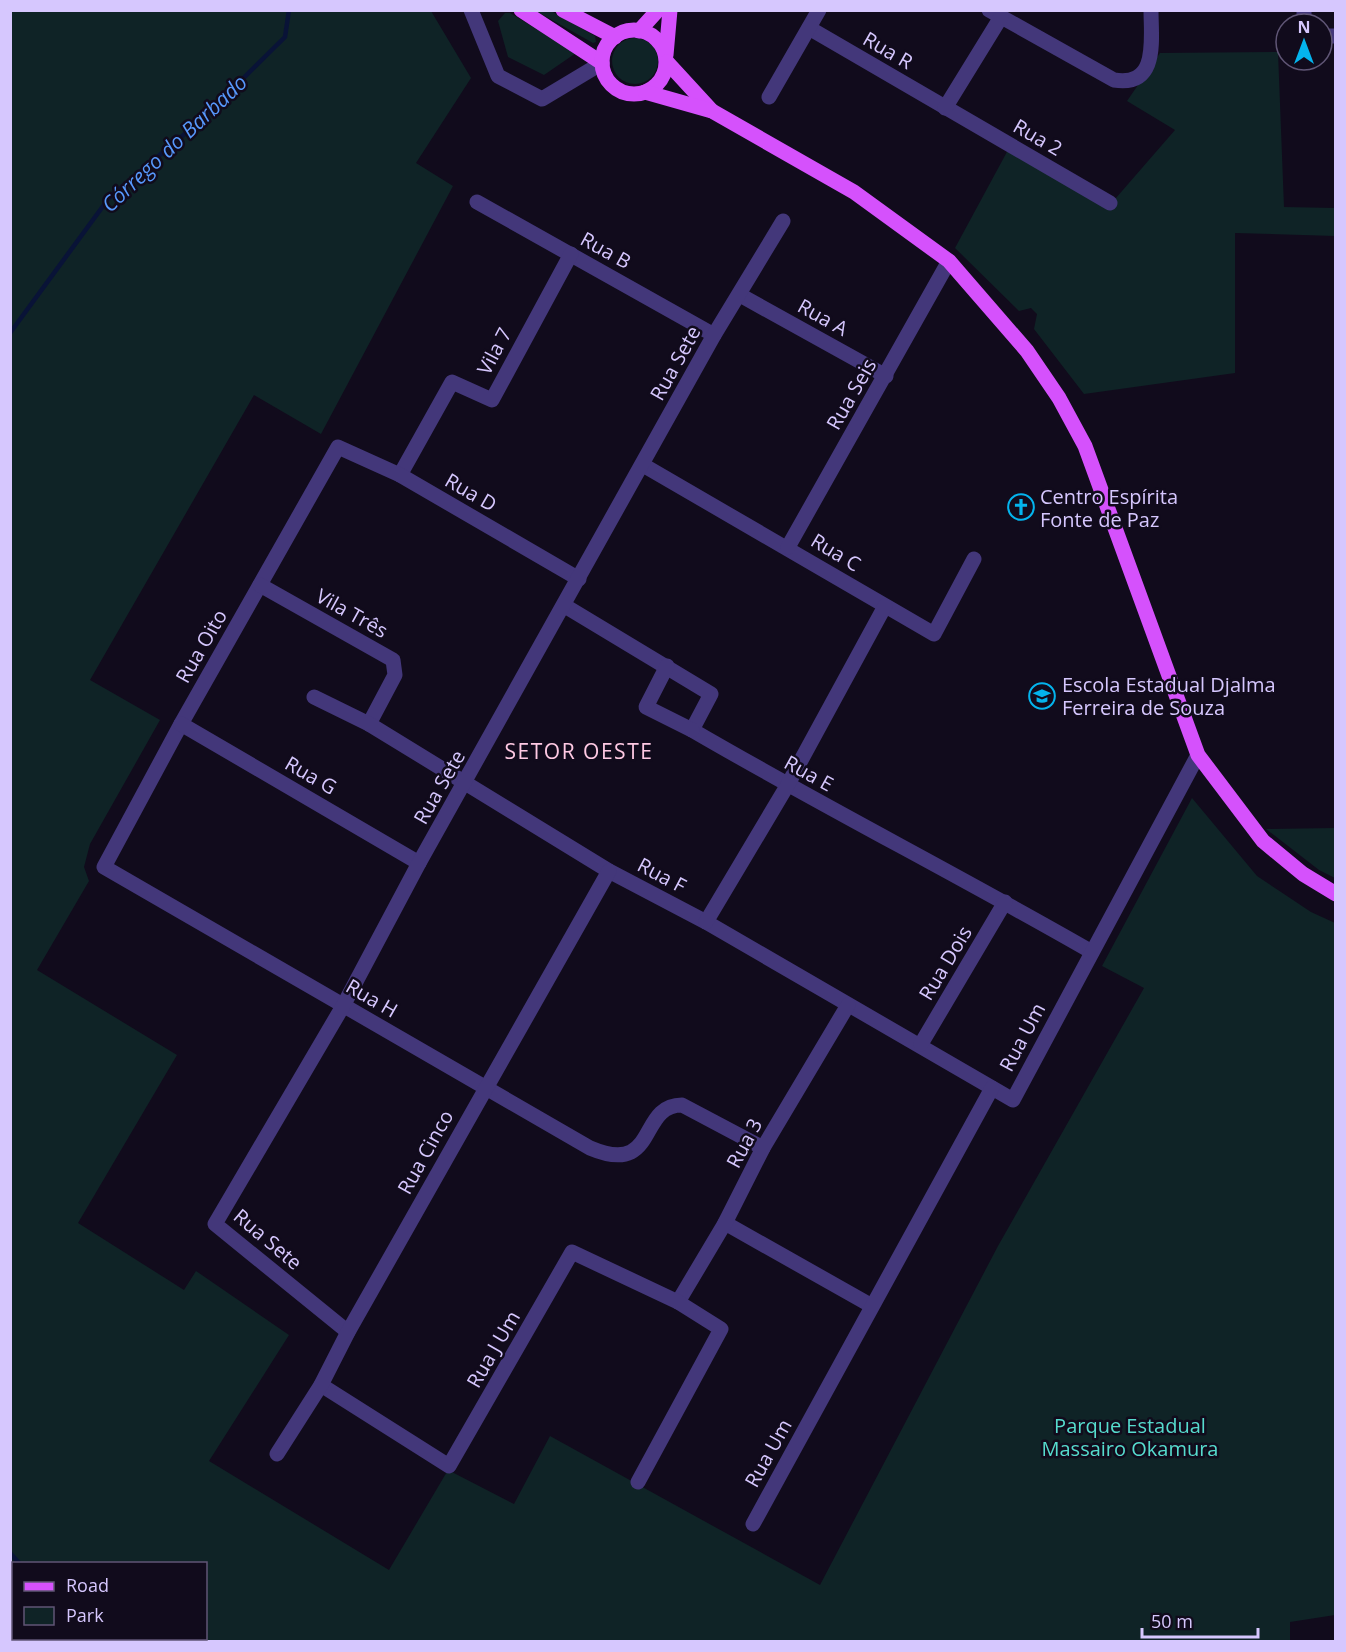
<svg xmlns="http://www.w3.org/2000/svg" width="1346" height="1652" font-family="'Open Sans',sans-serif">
<rect width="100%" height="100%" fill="#110b1c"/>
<g fill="#0f2326" fill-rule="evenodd">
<path d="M11,11H431L471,78L416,163L453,186L321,434L254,395L90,680L160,720L90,844L84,867L89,881L37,970L177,1055L78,1223L184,1290L196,1271L289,1335L209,1461L389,1570L448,1470L514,1504L550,1436L820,1585L998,1246L1144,988L1102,966L1192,798L1257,876L1311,912L1335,923V1615L1290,1622V1642H11ZM14,1564H206V1638H14Z"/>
<polygon points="536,11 551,11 595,36 596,42 593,43"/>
<polygon points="505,13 510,13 576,53 544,75 508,57 498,21"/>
<circle cx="635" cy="61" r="23"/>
<polygon points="1278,52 1284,207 1335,208 1335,236 1235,233 1235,373 1084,394 1034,329 1037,314 1031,308 1019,311 955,248 1008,150 1109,206 1175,130 1127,101 1160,53"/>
<polygon points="1335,828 1335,878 1319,870 1266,829"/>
</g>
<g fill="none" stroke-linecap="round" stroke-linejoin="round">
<g stroke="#091337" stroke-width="4.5">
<polyline points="10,333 109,198 200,121 285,37 289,10"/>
<polyline points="10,1553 20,1564"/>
<polyline points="104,1638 107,1642"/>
</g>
<g stroke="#43377a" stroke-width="15">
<polyline points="471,10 498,76 542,99 602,63"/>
<path d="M989,10L1114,80C1159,87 1151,40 1151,10"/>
<polyline points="1304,24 1304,10"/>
<polyline points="809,28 1110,203"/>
<polyline points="1322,36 1336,36"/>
<polyline points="769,97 819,10"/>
<polyline points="945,108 1001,17"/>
<polyline points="477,202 714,335"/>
<polyline points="740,295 886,376"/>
<polyline points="643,465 934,634 974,559"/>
<polyline points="400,475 452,382 492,400 571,254"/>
<polyline points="788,547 949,261"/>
<path d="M579,579L400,475L338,447L181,724L104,867L590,1148C659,1177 637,1105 682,1105L763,1148"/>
<polyline points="260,585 393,660 395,675 369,724"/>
<path d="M565,606L711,694L692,730C824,807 960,876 1092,952"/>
<polyline points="667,666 646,707 692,730"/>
<polyline points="314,697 369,724 609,871 706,922 1013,1100 1198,755"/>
<polyline points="181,724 419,863"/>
<polyline points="706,922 787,786 885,606"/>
<polyline points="921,1044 1005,902"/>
<polyline points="725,1223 872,1306"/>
<polyline points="678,1302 725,1223 763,1148 848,1005"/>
<polyline points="348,1332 215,1224 343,1006 419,863 714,335 783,221"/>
<polyline points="321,1385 449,1466 572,1252 678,1302 721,1329 638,1482"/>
<polyline points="277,1454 321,1385 348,1332 609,871"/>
<polyline points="753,1524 992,1088"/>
</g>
<g stroke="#d551fc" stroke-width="15">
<polyline points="521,10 602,63"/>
<polyline points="563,10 615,37"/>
<circle cx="634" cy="62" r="32"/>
<polyline points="639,31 658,10"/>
<polyline points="666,55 670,10"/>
<polyline points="667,62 712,111"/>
<polyline points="645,92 712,111 854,192 949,261 1027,351 1059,398 1085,446 1198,755 1263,841 1303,874 1336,894"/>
</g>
</g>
<defs>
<g id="church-ring" transform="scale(1.35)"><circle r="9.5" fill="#110b1c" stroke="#04b4ed" stroke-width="1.5"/><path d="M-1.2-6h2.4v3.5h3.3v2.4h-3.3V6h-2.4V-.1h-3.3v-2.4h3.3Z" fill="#04b4ed"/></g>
<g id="school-ring" transform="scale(1.35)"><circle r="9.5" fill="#110b1c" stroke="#04b4ed" stroke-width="1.5"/><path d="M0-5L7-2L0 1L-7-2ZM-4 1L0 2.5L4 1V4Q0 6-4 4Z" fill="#04b4ed"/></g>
</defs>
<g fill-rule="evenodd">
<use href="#church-ring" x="1021" y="507"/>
<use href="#school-ring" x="1042" y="696"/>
</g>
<g text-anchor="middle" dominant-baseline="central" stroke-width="5" stroke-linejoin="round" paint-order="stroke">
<g font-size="20" fill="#d6c7fe" stroke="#110b1c">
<text transform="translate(888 50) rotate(30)">Rua R</text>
<text transform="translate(1038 137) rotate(30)">Rua 2</text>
<text transform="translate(606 250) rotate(29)">Rua B</text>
<text transform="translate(823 317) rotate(29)">Rua A</text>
<text transform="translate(494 351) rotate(-62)">Vila 7</text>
<text transform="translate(675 363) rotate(-61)">Rua Sete</text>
<text transform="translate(851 394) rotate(-60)">Rua Seis</text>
<text transform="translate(471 492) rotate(30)">Rua D</text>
<text transform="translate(836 552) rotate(31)">Rua C</text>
<text transform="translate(352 613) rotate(29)">Vila Três</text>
<text transform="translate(201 646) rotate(-60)">Rua Oito</text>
<text transform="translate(809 773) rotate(29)">Rua E</text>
<text transform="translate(311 775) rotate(30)">Rua G</text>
<text transform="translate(439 787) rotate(-60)">Rua Sete</text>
<text transform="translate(662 875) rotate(28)">Rua F</text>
<text transform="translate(945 963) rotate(-59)">Rua Dois</text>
<text transform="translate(372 998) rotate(30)">Rua H</text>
<text transform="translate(1022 1037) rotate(-62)">Rua Um</text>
<text transform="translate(744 1143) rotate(-62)">Rua 3</text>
<text transform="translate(425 1152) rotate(-61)">Rua Cinco</text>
<text transform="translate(268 1239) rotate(40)">Rua Sete</text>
<text transform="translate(493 1349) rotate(-60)">Rua J Um</text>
<text transform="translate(768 1453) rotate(-61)">Rua Um</text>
</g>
<g font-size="20" fill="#d6c7fe" stroke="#110b1c" text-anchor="start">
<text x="1040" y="496">Centro Espírita<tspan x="1040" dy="23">Fonte de Paz</tspan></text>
<text x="1062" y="684">Escola Estadual Djalma<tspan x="1062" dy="23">Ferreira de Souza</tspan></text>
</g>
<g font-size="20" fill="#56dbcd" stroke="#110b1c">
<text x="1130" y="1425">Parque Estadual<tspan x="1130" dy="23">Massairo Okamura</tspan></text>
</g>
<g font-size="21" font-style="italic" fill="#5798fc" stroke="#110b1c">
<text transform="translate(174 143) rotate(-43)">Córrego do Barbado</text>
</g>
<g font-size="21" letter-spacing="1.5" fill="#fec9e3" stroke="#110b1c">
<text x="579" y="751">SETOR OESTE</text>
</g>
</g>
<rect width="1346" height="1652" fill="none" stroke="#d6c7fe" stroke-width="24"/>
<rect x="12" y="1562" width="195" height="78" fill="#110b1c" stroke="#605676" stroke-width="1.5"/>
<rect x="24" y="1582" width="30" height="9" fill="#d551fc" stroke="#605676" stroke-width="1.5"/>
<text x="66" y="1592" font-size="18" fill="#d6c7fe">Road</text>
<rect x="24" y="1607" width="30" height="18" fill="#0f2326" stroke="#605676" stroke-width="1.5"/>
<text x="66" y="1622" font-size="18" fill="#d6c7fe">Park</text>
<g transform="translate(1304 42)"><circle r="28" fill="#110b1c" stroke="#605676" stroke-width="1.5"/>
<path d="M0-4.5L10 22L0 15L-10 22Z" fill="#04b4ed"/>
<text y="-9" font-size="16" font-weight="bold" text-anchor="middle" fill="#d6c7fe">N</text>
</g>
<path d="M1142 1628v9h116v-9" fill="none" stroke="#d6c7fe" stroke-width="3"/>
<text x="1151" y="1628" font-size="18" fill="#d6c7fe" stroke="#110b1c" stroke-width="4.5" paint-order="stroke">50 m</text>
</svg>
